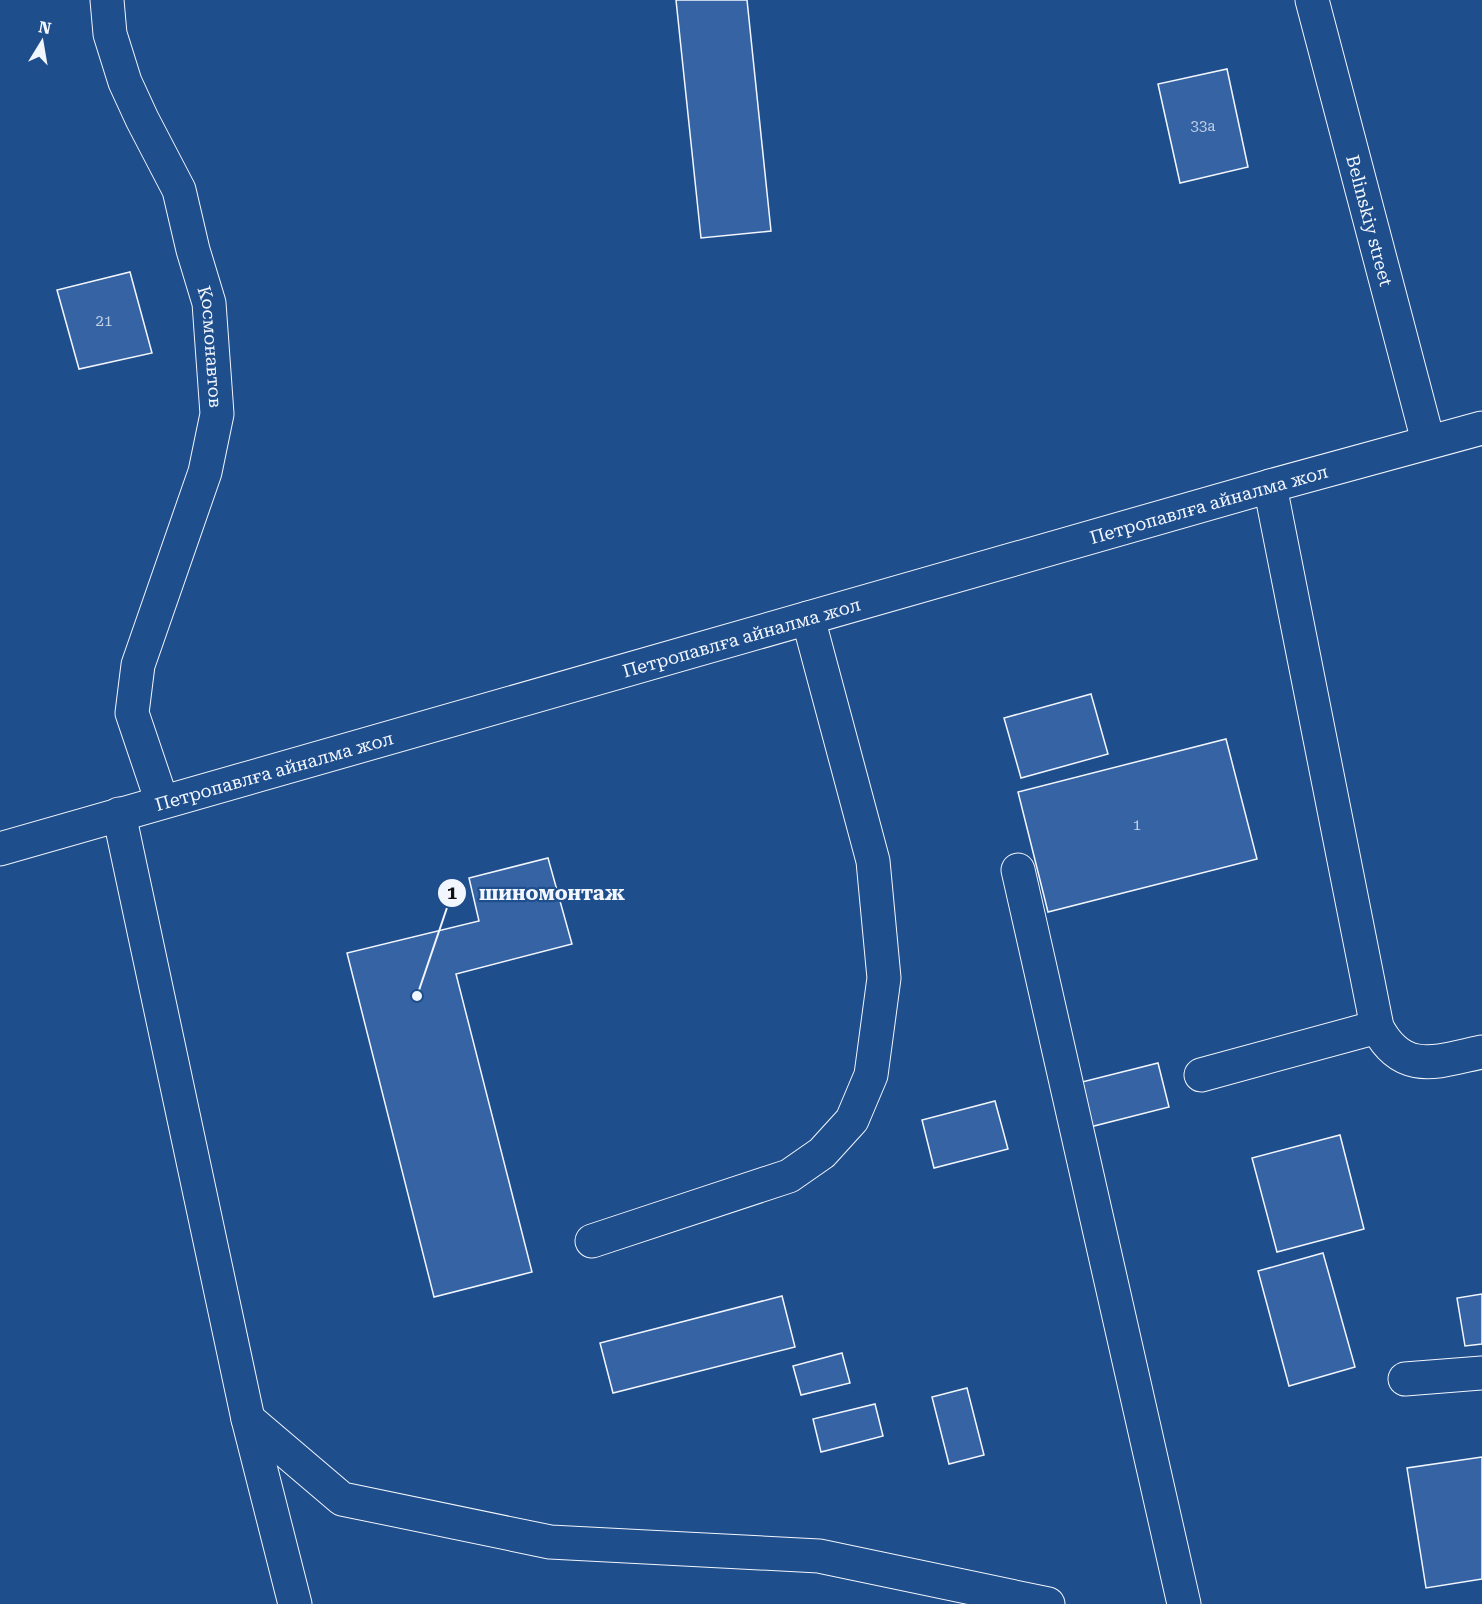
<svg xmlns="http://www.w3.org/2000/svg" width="1482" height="1604" font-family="'Roboto Serif',serif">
<rect width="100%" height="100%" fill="#1f4e8c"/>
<g fill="#3563a3" stroke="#f2f6ff" stroke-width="1.5">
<polygon points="676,0 747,0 771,231 701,238"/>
<polygon points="1227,69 1248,167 1180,183 1158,84"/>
<polygon points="130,272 152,353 79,369 57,290"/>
<polygon points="1091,694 1108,754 1021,778 1004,718"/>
<polygon points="1226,739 1257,859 1048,912 1018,792"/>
<polygon points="548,858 572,944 456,974 532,1272 434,1297 347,953 479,921 469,878"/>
<polygon points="1158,1063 1169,1107 1090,1127 1078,1083"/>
<polygon points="995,1101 1008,1149 934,1168 922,1120"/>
<polygon points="1340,1135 1364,1229 1277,1252 1252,1158"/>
<polygon points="1323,1253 1355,1367 1289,1386 1258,1271"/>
<polygon points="1482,1294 1482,1344 1465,1346 1457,1298"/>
<polygon points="782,1296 795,1347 613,1393 600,1343"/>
<polygon points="842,1353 850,1383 801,1395 793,1366"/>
<polygon points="967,1388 984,1455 949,1464 932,1397"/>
<polygon points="875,1404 883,1436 821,1452 813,1419"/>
<polygon points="1482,1457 1482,1579 1426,1588 1407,1468"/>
</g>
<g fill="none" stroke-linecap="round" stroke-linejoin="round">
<g stroke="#f2f6ff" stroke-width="35">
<g id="minor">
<path id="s1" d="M107,0L110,34L125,82L142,119L179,190L193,250L209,303L217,414L205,472L138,665L132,713L162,802"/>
<path id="s2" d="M1312,0L1428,441"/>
<path d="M1270,486L1377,1027C1403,1077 1438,1061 1482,1052"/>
<polyline points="119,814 248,1419 295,1604"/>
<polyline points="1018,870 1184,1604"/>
<polyline points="1201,1075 1377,1027"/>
<polyline points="592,1241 789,1176 822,1153 852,1120 871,1075 884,978 873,861 808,618"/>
<polyline points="1405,1379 1482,1373"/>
<polyline points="248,1419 342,1499 550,1542 819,1556 1048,1604"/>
</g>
</g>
<g stroke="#f2f6ff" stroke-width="35">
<g id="highway">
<path id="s3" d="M0,849L1270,486L1482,428"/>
</g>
</g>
<use href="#minor" stroke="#1f4e8c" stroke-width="33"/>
<use href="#highway" stroke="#1f4e8c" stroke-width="33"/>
</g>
<g text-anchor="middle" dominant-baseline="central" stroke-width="4.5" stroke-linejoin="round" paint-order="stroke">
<g font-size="15" fill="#c3d1e8">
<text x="1203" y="126">33а</text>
<text x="104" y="321">21</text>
<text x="1137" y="825">1</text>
</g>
<g font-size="18" fill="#f2f6ff" stroke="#1f4e8c">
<text stroke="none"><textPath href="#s2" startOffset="228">Belinskiy street</textPath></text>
<text stroke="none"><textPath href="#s1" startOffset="366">Космонавтов</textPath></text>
<text stroke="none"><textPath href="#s3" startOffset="1257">Петропавлға айналма жол</textPath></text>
<text stroke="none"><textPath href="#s3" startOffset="771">Петропавлға айналма жол</textPath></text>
<text stroke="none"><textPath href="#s3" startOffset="285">Петропавлға айналма жол</textPath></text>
</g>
</g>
<path fill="none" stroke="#f2f6ff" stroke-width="2" d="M417 996L452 893"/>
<g fill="#f2f6ff" stroke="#1f4e8c" stroke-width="2">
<circle cx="417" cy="996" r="6"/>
<circle cx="452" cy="893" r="15"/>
</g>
<g font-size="18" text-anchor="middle" font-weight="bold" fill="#111">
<text x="452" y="899">1</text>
</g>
<g font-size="20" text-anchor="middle" font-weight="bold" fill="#f2f6ff" stroke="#1f4e8c" stroke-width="4.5" stroke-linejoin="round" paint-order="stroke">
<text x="552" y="900">шиномонтаж</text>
</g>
<g transform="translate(42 42) rotate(11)" stroke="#1f4e8c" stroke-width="4.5" paint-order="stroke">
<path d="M0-4.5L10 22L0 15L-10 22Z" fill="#f2f6ff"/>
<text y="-9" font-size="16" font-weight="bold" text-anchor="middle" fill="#f2f6ff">N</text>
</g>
</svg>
